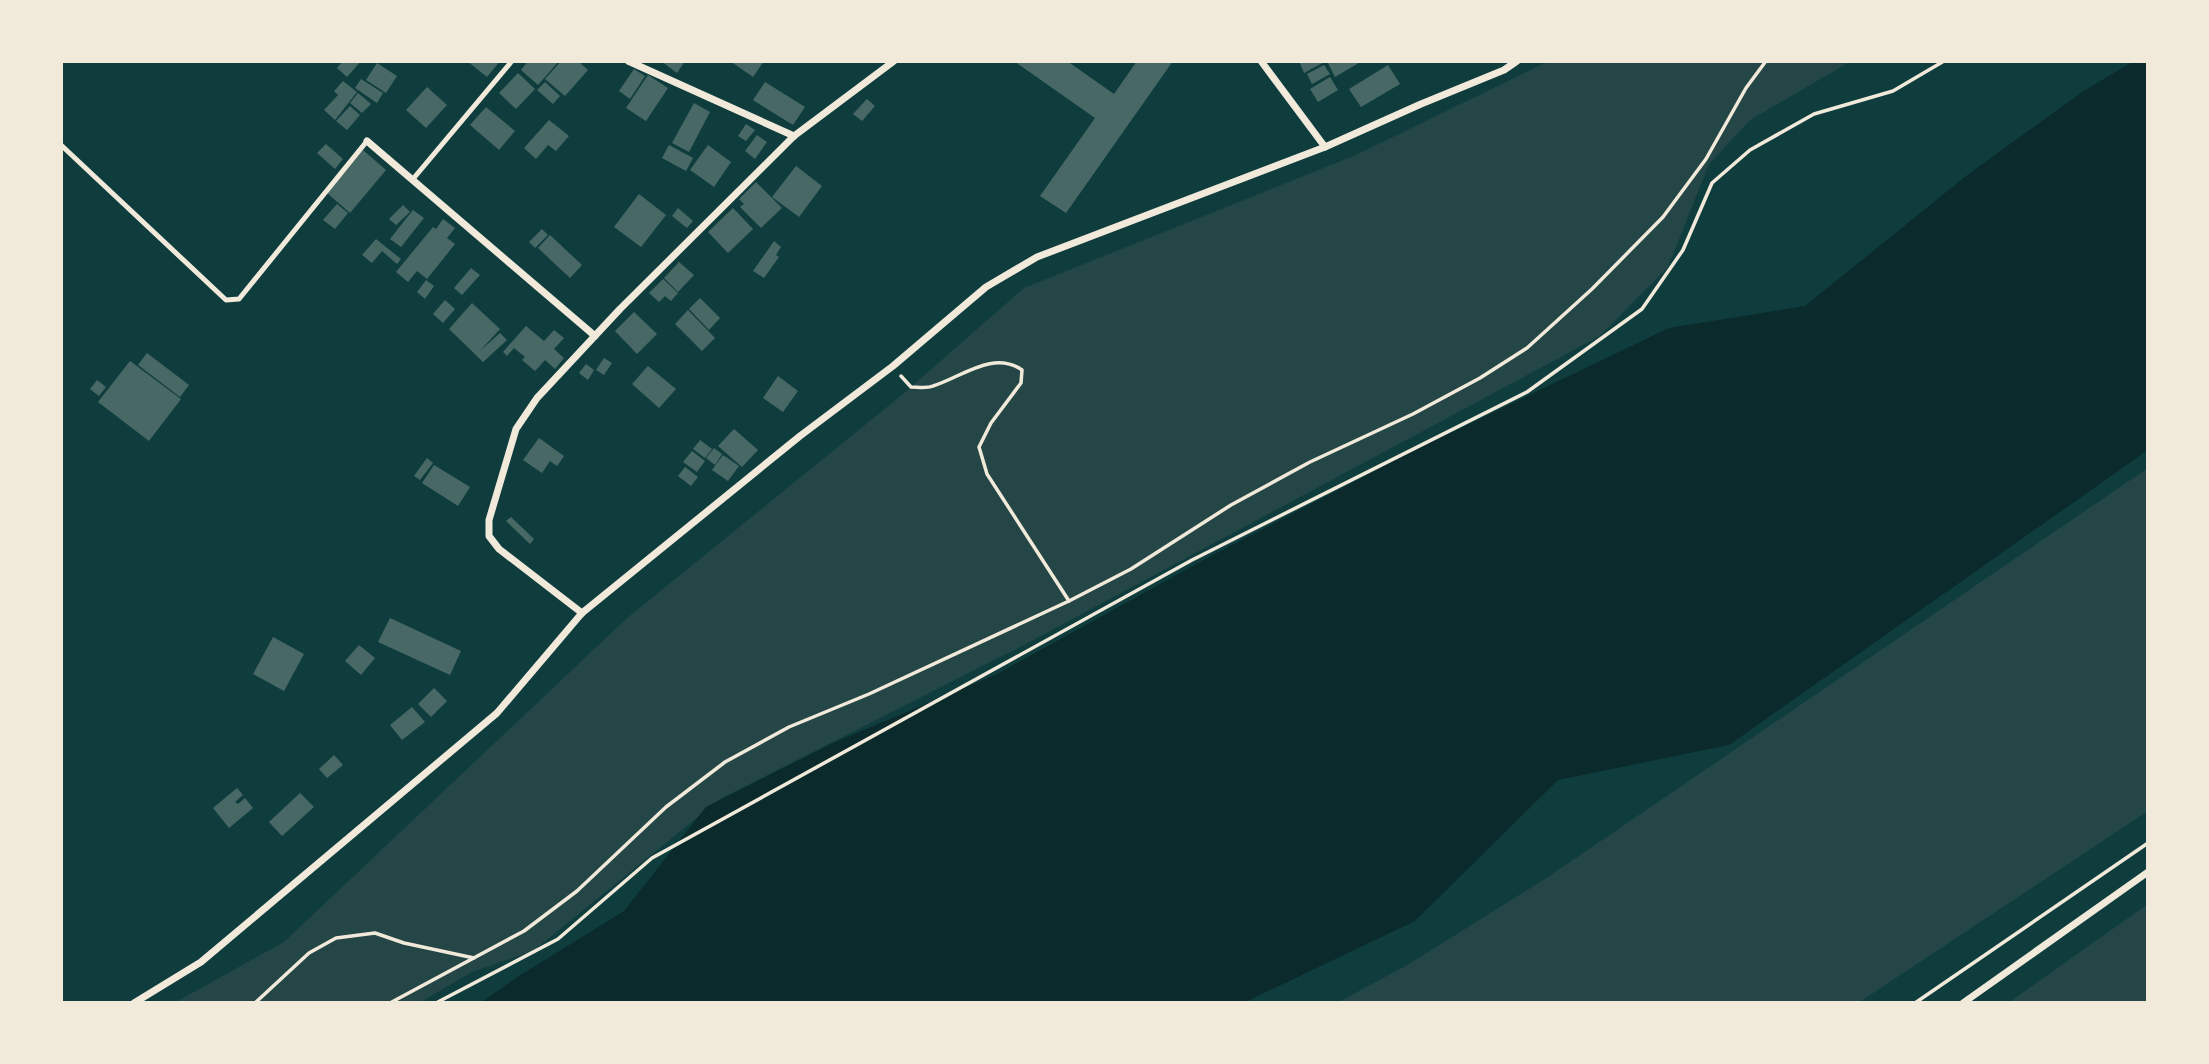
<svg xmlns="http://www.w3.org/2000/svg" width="2209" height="1064" font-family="Literata,serif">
<rect width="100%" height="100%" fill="#0f3d3e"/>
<g fill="#244646">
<polygon points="1549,61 1851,61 1750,120 1709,164 1668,267 1600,336 1024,645 720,799 533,951 472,972 419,1003 174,1003 284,942 626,619 903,394 1024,288 1356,155"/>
<polygon points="2148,468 2148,811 1858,1003 1337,1003 1409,964 1548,877"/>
<polygon points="2148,904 2148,1003 2008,1003"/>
</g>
<polygon fill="#0a2a2b" points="2134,61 2148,61 2148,450 1729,745 1558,780 1415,921 1243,1003 480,1003 519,976 624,911 706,807 835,742 995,675 1209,557 1417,449 1669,328 1805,306 1966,176 2082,92"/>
<g fill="#486865">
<polygon points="343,61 361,61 347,77 337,68"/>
<polygon points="467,61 500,61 487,77"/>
<polygon points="528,61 559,61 538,85 521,70"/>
<polygon points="561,61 578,61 588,70 565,96 545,79"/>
<polygon points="661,61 685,61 677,73"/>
<polygon points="730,61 764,61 753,77"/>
<polygon points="1014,61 1067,61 1114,94 1137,61 1173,61 1066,213 1040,196 1095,118"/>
<polygon points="1299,61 1326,61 1304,73"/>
<polygon points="1327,61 1362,61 1335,77"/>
<polygon points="377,63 397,76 386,93 366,80"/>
<polygon points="1324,65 1330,74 1312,84 1307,74"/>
<polygon points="1388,65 1400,84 1361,107 1349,89"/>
<polygon points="634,69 645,76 630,99 619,91"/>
<polygon points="518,73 535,89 516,109 499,93"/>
<polygon points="648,75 668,88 646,121 626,108"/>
<polygon points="1330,77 1338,90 1318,102 1310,89"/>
<polygon points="361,79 383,93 377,103 355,88"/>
<polygon points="343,81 357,92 335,120 324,110 338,95 334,91"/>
<polygon points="545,82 560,96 553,104 537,90"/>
<polygon points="765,82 805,107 793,125 753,100"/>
<polygon points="427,87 447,105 426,128 406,110"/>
<polygon points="358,93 371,104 362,113 350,103"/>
<polygon points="867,99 875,106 862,121 853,114"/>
<polygon points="694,103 710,112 689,152 672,143"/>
<polygon points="350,106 360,115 347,130 336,121"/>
<polygon points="486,107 515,131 499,150 470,125"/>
<polygon points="549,120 569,136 556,151 548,145 536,159 524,148"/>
<polygon points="746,124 755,130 746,141 738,136"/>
<polygon points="757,135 767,142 755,159 745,151"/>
<polygon points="326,144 343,159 335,169 317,153"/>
<polygon points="669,145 693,158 686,171 662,158"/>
<polygon points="708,145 731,162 714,187 690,170"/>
<polygon points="363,150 386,170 350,213 327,193"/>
<polygon points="796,166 822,186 799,217 772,197"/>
<polygon points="756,182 782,208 761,228 740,207 744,204 739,199"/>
<polygon points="639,194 666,215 641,247 614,227"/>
<polygon points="337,204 348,213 335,229 323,220"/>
<polygon points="403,205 410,212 396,225 389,219"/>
<polygon points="678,208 693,221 687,228 672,216"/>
<polygon points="733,208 753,229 728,253 708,232"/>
<polygon points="413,210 424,218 401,247 390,239"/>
<polygon points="443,219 455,228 447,238 455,244 427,279 417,271 408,282 396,272 433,227 436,229"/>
<polygon points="542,229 548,235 535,248 529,242"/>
<polygon points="550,235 582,265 570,278 538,248"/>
<polygon points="376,239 401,259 397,264 382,251 372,263 362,255"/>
<polygon points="774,241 781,247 776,255 779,257 764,278 753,271"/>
<polygon points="679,262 694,275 678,292 664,278"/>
<polygon points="471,268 480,275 462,295 454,288"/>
<polygon points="663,279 678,293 671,301 665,296 659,302 649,293"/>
<polygon points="426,280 434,286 425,299 417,292"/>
<polygon points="700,298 720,318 709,330 689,309"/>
<polygon points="445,300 455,309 443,323 433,314"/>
<polygon points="472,303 500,329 480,351 500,333 507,340 483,362 449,329"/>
<polygon points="688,310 715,338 702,351 675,324"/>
<polygon points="634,312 657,334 637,354 615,331"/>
<polygon points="526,326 544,341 554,330 564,338 554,349 564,358 555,369 545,360 535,371 522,360 525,357 514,348 507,356 503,352"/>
<polygon points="147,353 189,385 180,397 138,365"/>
<polygon points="604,358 612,363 604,375 596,370"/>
<polygon points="130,361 181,399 149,441 98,402"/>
<polygon points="586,364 594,370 588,380 579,373"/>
<polygon points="648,366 676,389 659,408 632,384"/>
<polygon points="778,376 798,391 783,412 763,398"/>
<polygon points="97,380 106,387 99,396 90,389"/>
<polygon points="734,429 758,450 742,467 718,446"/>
<polygon points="539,438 564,456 557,466 550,461 542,473 523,460"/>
<polygon points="700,440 712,449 705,458 693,449"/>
<polygon points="714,448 722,454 715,465 706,458"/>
<polygon points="692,451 705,461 697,472 683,462"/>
<polygon points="723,455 739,466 728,481 712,470"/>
<polygon points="427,458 433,463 420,480 414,476"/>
<polygon points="434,465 470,487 458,506 422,483"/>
<polygon points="685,467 698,477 691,486 678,476"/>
<polygon points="511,517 534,539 530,544 506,521"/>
<polygon points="390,618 461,651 450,675 378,642"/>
<polygon points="273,637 304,654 284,691 253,674"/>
<polygon points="359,645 375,658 361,675 345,661"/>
<polygon points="434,688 447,701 431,717 418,704"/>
<polygon points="412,707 425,722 402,740 390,725"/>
<polygon points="334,755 343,765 327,778 319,769"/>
<polygon points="237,788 243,795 235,802 238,804 245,798 253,808 229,828 213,808"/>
<polygon points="300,793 314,807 282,836 269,822"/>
</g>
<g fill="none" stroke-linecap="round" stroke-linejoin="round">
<g stroke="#f1e9da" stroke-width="3.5">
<path d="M901,376L911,387C918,387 926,389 933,386C962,377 993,350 1022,370L1021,383L991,423L979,447L987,474L1069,601"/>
<polyline points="255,1003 309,953 336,938 375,933 404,943 474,958"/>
<polyline points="390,1003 524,931 577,891 666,807 725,762 789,727 869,694 1069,601 1131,569 1231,505 1310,462 1413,414 1480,378 1527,348 1592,289 1663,217 1706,159 1746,88 1766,61"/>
<polyline points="436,1003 558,939 652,858 1192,560 1527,392 1642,309 1683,250 1712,183 1750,150 1814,114 1893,91 1944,61"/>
<polyline points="1915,1003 2148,843"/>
</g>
<g stroke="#f1e9da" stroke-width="5">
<polyline points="61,145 226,300 239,299 367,141"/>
<polyline points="413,179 512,61"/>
</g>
<g stroke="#f1e9da" stroke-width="7">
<polyline points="628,61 794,136"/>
<polyline points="1261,61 1325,147"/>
<polyline points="367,141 595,336"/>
<polyline points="582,613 499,549 489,536 489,520 516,429 537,398 620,309 794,136 894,61"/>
<polyline points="134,1003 201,962 497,713 582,613 800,436 893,366 986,287 1037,257 1325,147 1421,104 1504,70 1517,61"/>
<polyline points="1963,1003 2148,872"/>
</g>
</g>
<rect width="2209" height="1064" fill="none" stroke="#f1e9da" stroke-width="126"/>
</svg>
